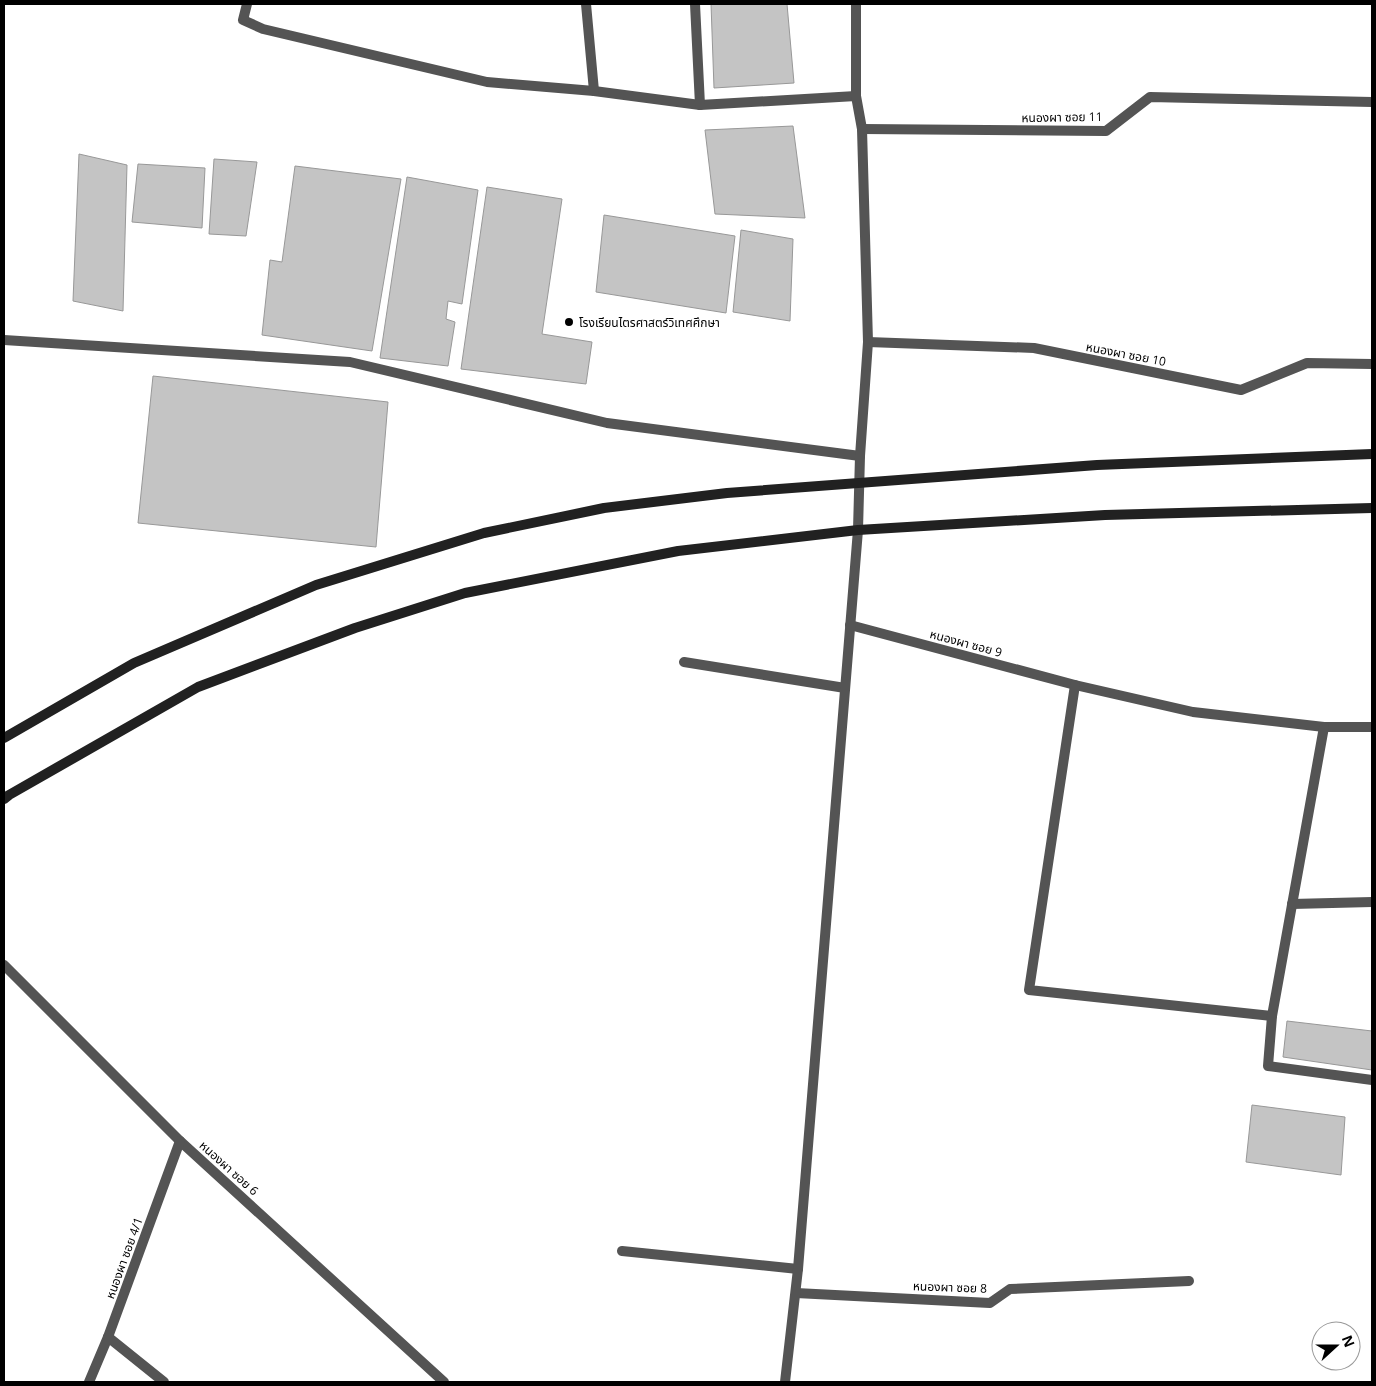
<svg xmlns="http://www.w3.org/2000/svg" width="1376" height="1386" font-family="'Open Sans','Noto Sans Thai',sans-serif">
<rect width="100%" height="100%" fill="#fff"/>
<g fill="#c4c4c4" stroke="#989898">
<polygon points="711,4 787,4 794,83 714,88"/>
<polygon points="793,126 805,218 715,214 705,130"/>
<polygon points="79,154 127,165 123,311 73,301"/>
<polygon points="214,159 257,162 246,236 209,234"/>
<polygon points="138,164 205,168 202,228 132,222"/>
<polygon points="295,166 401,179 372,351 262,335 270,260 282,262"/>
<polygon points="407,177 478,190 462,304 448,301 446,319 455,322 448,366 380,358"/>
<polygon points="487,187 562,199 542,334 592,342 586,384 461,369"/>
<polygon points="604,215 735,236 726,313 596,292"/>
<polygon points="741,230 793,239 790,321 733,312"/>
<polygon points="153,376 388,402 376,547 138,523"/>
<polygon points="1287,1021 1372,1031 1372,1070 1283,1057"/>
<polygon points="1252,1105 1345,1117 1341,1175 1246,1162"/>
</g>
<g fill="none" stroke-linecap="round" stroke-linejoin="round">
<polyline stroke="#545454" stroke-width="10" points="862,129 1106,131 1150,97 1372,102"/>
<g stroke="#545454" stroke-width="10">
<polyline points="247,4 243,20 263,29 487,82 594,91 700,105 856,96"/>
<polyline points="586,4 594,91"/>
<polyline points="695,4 700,105"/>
<polyline points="4,340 350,362 607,423 860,456"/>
<polyline points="868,342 1034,348 1241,390 1307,363 1372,364"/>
<polyline points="850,625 1075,685 1193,712 1324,727 1372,727"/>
<polyline points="684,662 845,688"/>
<polyline points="1075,685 1029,990 1272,1016"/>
<polyline points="1324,727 1272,1016 1268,1066 1372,1080"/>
<polyline points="1292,904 1372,902"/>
<polyline points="4,965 180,1141 444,1382"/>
<polyline points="622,1251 798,1269"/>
<polyline points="796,1293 990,1303 1010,1289 1189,1281"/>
<polyline points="108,1337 164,1382"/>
<polyline points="89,1382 108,1337 180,1141"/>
</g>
<polyline stroke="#545454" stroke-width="10" points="785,1382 798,1269 858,530 860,456 868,342 862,129 856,96 856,4"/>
<g stroke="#212121" stroke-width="10">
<polyline points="4,738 134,663 316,585 484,533 604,508 727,493 1097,465 1372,454"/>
<polyline points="4,799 9,795 198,687 355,628 465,593 678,551 858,530 1105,515 1372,508"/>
</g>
</g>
<circle fill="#000" stroke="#fff" stroke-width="2" cx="569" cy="322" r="5"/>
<g text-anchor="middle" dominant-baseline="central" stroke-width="4" stroke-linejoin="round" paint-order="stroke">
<g font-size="12" fill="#000" stroke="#fff">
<text transform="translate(1062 117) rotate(-1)">หนองผา ซอย 11</text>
<text transform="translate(1126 354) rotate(11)">หนองผา ซอย 10</text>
<text transform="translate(966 643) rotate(15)">หนองผา ซอย 9</text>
<text transform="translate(229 1168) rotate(42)">หนองผา ซอย 6</text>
<text transform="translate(124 1258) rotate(-70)">หนองผา ซอย 4/1</text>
<text transform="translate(950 1287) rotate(2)">หนองผา ซอย 8</text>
</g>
<g font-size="12" fill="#000" stroke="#fff" text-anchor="start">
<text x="579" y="322">โรงเรียนไตรศาสตร์วิเทศศึกษา</text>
</g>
</g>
<rect width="1376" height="1386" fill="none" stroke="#000000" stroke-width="10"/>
<g transform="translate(1336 1346) rotate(69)"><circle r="24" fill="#ffffff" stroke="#999999"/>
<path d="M0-4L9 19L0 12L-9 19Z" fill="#000000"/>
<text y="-8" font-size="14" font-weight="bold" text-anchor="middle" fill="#000000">N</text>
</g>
</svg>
